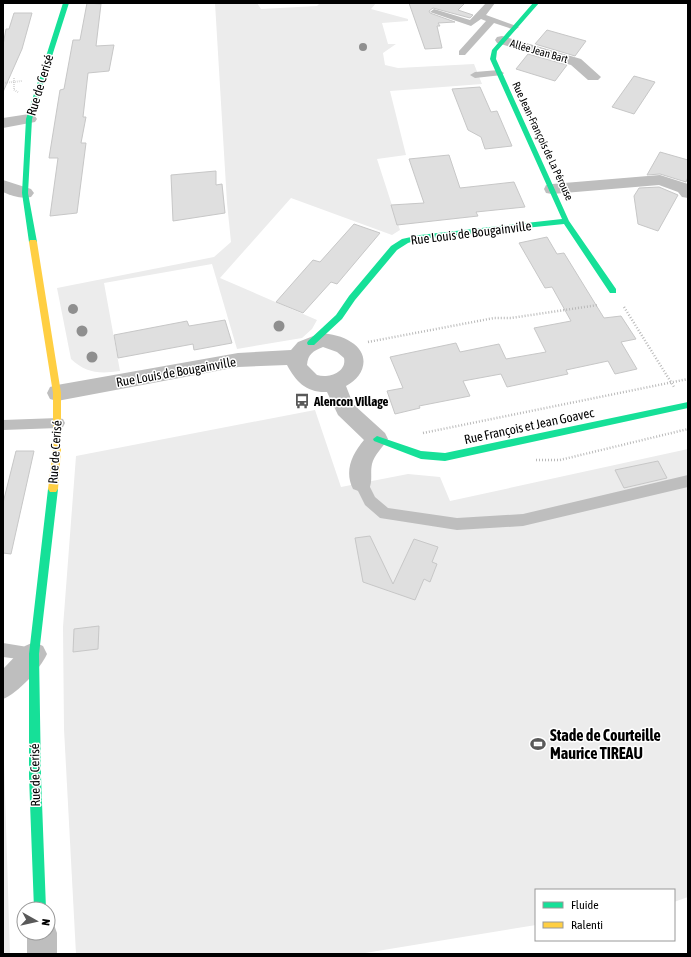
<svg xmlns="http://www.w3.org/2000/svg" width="691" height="957" font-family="'Asap Condensed',sans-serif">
<rect width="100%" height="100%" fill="#fff"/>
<g fill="#ececec">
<path d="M215,3H257L261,9L317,6L320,3H376L371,9L408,19V21L382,23L388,44H396L383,53L385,65L398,68L474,64L482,84L390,91L406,155L377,159L400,230L392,235L291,198L220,278L317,320L312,329L302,338L237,349L212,264L104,283L120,371C99,374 86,373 71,359L57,288L214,257L231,242L227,203Z"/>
<polygon points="315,410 341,487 408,474 440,477 450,501 688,449 688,897 674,902 674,890 536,890 536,925 359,954 76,954 64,729 63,627 76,456"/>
<polygon points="3,729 10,954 3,954"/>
</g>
<g fill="#dfdfdf" stroke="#c7c7c7">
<polygon points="87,3 101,4 96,46 114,45 109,71 88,73 83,117 86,117 81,143 86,143 77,213 50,216 58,158 49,158 60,90 64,89 73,40 80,40"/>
<polygon points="409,3 465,3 458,10 473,15 470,18 433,8 429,11 430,13 455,22 438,23 440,26 437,26 442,48 425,49"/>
<polygon points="14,13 32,13 22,49 3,92 3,45 6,29 9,29"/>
<polygon points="547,30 586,41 575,56 535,44"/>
<polygon points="528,54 567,65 555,81 516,69"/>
<polygon points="634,76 655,82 634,114 612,107"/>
<polygon points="480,87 491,112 497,111 512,146 485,149 481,137 468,130 452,89"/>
<polygon points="660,152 688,160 688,177 686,182 660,174 647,175"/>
<polygon points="449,155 460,188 514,182 525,207 476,212 478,216 397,225 391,205 424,203 409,159"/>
<polygon points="216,171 216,185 222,184 225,213 173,221 171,175"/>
<polygon points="659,187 678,195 658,231 638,224 634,196 639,188"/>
<polygon points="354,224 380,233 337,284 331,282 303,313 276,302 313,260 320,262"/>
<polygon points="547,237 557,254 564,253 604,318 621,316 636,339 621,342 637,369 615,374 608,361 566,370 568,374 507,387 501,374 463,381 470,396 419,406 420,408 395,414 387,391 403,388 390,357 456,343 460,352 499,344 506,359 546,352 534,328 571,321 552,287 545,288 519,243"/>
<polygon points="225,320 232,343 194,350 193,344 118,358 114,335 187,321 189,326"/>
<polygon points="16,451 34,451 11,554 3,553 3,503"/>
<polygon points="658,461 667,478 624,488 615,470"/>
<polygon points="370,536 393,584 414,539 438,547 432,562 437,564 430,582 424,579 415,600 363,582 355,538"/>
<polygon points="99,626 98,649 73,652 74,629"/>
</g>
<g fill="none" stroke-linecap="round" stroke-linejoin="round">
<g stroke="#b9b9b9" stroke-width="2" stroke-dasharray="0.5 1.5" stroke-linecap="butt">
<polyline points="14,78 14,90 18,92"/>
<polyline points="3,83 22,81"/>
</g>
<g stroke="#b9b9b9" stroke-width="2.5" stroke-dasharray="1 2" stroke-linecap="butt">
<polyline points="624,307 674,387"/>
<polyline points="368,342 494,318 511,318 598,305"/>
<polyline points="423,433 688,379"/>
<polyline points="536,460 560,460 688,429"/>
</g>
<g fill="#bebebe" fill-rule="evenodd">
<polygon points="486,3 495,3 486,15 519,27 515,30 494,23 465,55 459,55 459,51 486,21 481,19 471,26 430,12 434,9 470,20"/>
<polygon points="499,70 504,73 502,75 475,78 470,75 475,72"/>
<polygon points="58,418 63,419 65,423 63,427 58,428 3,430 3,420"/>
<polygon points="688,475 688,487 523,526 457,530 380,518 365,505 354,483 356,479 361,477 366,479 375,497 388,508 457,518 523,514"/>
<polygon points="3,643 40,649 42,654 40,659 34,661 3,657"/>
</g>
<g fill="#bebebe" fill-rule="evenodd">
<polygon points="502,36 581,59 601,77 598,80 588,80 571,65 497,43 495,40 497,37"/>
<polygon points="29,114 35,116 37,119 35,122 3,128 3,118"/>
<polygon points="660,175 688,184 688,198 682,197 678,192 659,185 552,194 546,193 544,189 546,185 552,184"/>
<path d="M3,180L31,189L34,193L31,197C21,199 12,196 3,192Z"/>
<path d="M321,333C331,334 343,336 351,342C372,355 364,377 346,386L353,404L385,433L388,439C383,447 374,455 372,464C370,473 373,481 369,489L361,492L353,489C344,471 352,454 364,440L338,415L327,392C307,393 296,382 287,365L238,367L57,401L50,399L47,393L50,387L57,385L238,353L291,350L298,342ZM323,347L337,352L344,358C347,372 329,379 317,375L307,365C308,354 313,351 323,347Z"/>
<path d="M34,642L43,646L47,654C40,669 18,693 3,699V669L25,646Z"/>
<polygon points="48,921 53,922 57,933 57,954 27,954 27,933 48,933"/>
</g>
<g fill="#16e098" fill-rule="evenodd">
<polygon points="63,3 69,3 32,119 28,193 37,242 33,244 29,242 22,193 26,119"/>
<polygon points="533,3 539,3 497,51 496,59 569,221 616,289 616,293 610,293 564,224 420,239 408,243 397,250 355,300 342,319 314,345 308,345 307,343 308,341 336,315 349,296 391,246 402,239 420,235 562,219 490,59 492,50"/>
<polygon points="688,402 688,408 445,461 421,459 374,441 373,439 377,436 421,451 445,453"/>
<polygon points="53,485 56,486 58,489 39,654 41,776 46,909 34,909 29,776 29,654 48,489 50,486"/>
</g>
<polygon fill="#ffcf43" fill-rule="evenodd" points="30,240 36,240 37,242 61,393 61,450 58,489 56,492 50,492 48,489 53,450 53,393 29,242"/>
</g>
<g fill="#8f8f8f">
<circle cx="363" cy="47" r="4"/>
<circle cx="73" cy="309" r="5"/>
<circle cx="279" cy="326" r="5.5"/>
<circle cx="82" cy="331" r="5.5"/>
<circle cx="92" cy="357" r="5.5"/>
</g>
<defs>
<g id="bus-bare" transform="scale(1.2)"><path d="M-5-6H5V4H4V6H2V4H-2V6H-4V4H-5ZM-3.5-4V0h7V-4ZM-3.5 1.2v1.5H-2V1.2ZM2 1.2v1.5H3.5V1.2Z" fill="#595959" stroke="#fff" stroke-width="2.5" paint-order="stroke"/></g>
<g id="stadium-bare" transform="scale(1.2)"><path d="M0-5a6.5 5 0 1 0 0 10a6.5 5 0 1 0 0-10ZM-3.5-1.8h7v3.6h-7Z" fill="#595959" stroke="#fff" stroke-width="2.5" paint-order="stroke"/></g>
</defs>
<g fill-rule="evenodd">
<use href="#bus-bare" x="302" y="401"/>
<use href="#stadium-bare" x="538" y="744"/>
</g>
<g text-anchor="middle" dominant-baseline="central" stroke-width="3" stroke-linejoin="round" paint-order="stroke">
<g font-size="11" fill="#000" stroke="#fff">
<text transform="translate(539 51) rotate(16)">Allée Jean Bart</text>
<text transform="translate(543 141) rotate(65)">Rue Jean-François de La Pérouse</text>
</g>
<g font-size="13" fill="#000" stroke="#fff">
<text transform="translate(40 85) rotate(-73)">Rue de Cerisé</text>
<text transform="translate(471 233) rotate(-7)">Rue Louis de Bougainville</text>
<text transform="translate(176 372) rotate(-10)">Rue Louis de Bougainville</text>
<text transform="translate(529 426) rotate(-12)">Rue François et Jean Goavec</text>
<text transform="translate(55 452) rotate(-86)">Rue de Cerisé</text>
<text transform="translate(35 775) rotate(-91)">Rue de Cerisé</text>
</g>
<g font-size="13" font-weight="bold" fill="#000" stroke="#fff" text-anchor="start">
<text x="314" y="401">Alencon Village</text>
</g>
<g font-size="16" font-weight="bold" fill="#000" stroke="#fff" text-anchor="start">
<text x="550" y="735">Stade de Courteille<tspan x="550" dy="18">Maurice TIREAU</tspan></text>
</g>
</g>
<rect width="691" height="957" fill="none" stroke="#000000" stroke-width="8"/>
<rect x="535" y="889" width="140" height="52" fill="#ffffff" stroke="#999999"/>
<rect x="543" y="902" width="20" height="6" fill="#16e098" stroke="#999999"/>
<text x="571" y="909" font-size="12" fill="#000000">Fluide</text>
<rect x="543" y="922" width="20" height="6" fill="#ffcf43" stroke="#999999"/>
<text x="571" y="929" font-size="12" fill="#000000">Ralenti</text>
<g transform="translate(36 921) rotate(98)"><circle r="19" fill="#ffffff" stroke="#999999"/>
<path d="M0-3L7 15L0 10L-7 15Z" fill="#595959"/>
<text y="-6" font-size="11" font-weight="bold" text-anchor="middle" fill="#000000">N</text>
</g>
</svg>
